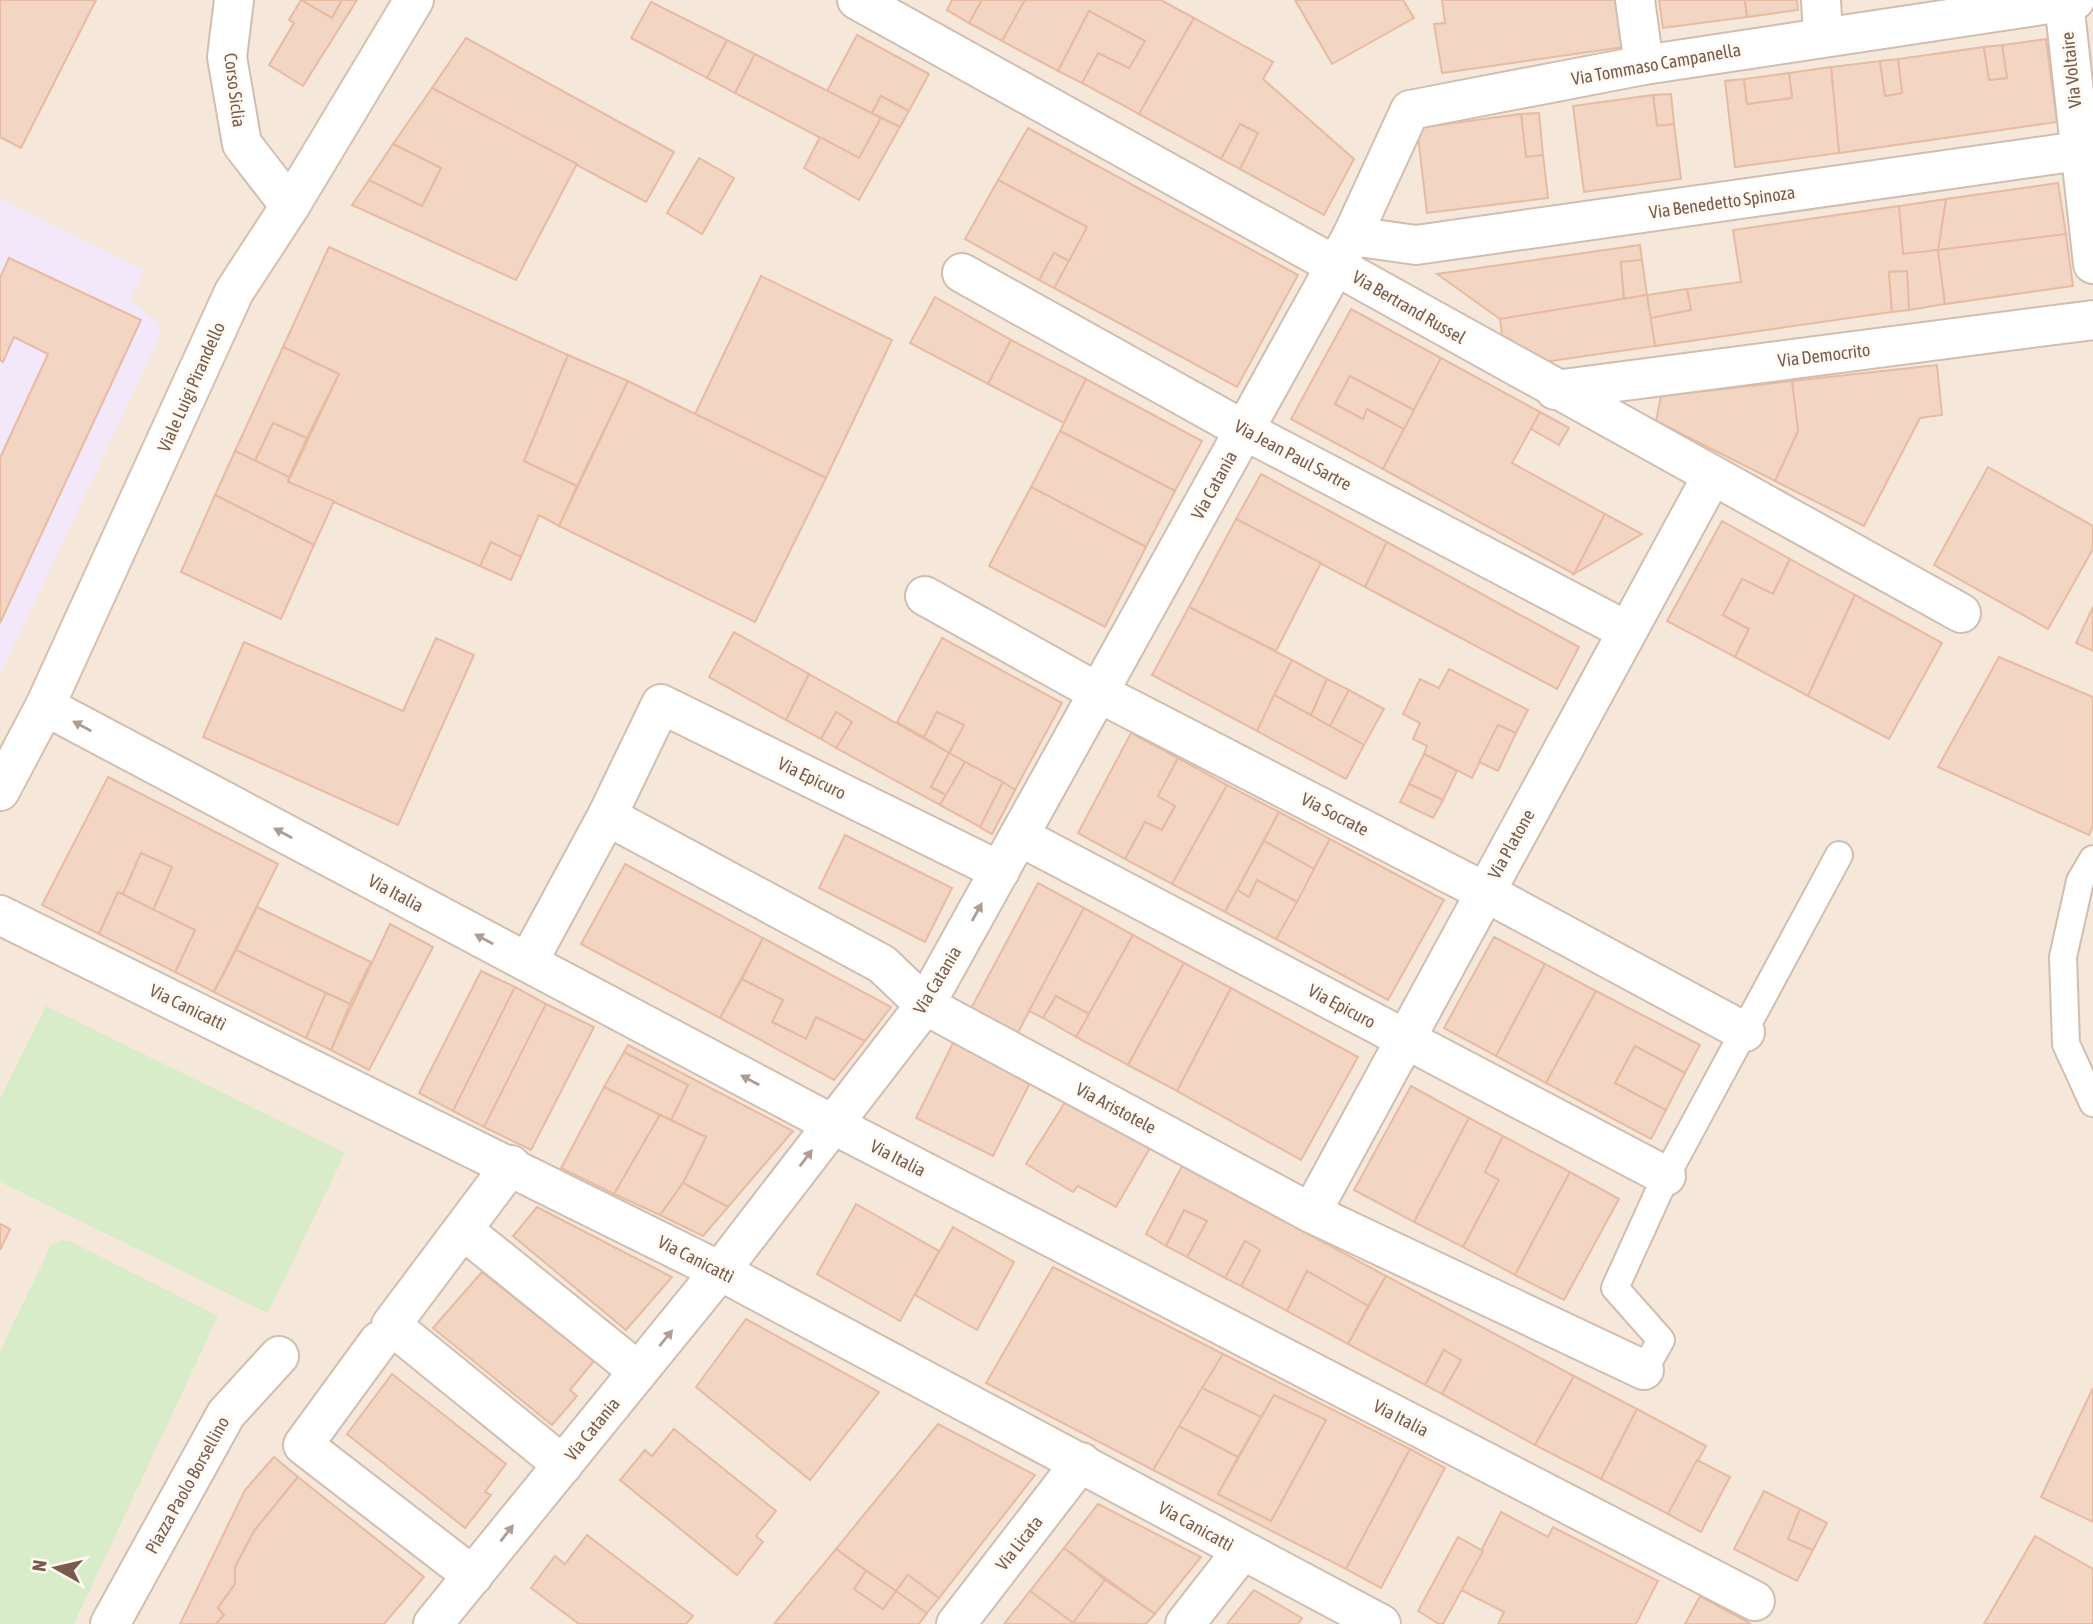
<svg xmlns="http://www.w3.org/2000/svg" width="2093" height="1624" font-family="'Asap Condensed',sans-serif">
<rect width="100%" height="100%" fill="#fdf6ec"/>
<rect fill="#f5e8da" x="0" y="0" width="2093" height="1624"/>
<polygon fill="#f3e8fa" points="0,199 144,270 130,299 159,324 161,334 0,675"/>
<g fill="#d8ecc9">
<polygon points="46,1006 345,1153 268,1313 0,1182 0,1099"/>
<polygon points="63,1240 70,1241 218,1316 74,1624 0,1624 0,1351 51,1245"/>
</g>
<g fill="#f3d5c3" stroke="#e6bba3" stroke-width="2">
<polygon points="0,0 96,0 21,148 0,137"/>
<polygon points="301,0 342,0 332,18"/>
<polygon points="301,0 332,18 342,0 357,0 303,86 269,65 294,23 289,20"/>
<polygon points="952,0 982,0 969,23 947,10"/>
<polygon points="982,0 1025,0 1002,41 969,23"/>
<polygon points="1025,0 1161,0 1194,18 1139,114 1082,83 1098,53 1129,68 1145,41 1089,11 1058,71 1002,41"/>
<polygon points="1295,0 1403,0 1414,18 1332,64"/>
<polygon points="1442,0 1617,0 1624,47 1442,73 1434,24 1445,23"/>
<polygon points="1659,0 1745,0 1747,17 1663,28"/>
<polygon points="1745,0 1797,0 1798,10 1747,17"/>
<polygon points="651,2 727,40 707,78 631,38"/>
<polygon points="1089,11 1145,41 1129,68 1098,53 1082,83 1058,71"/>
<polygon points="1194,18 1273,62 1263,79 1354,159 1324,215 1240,169 1258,133 1240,124 1221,159 1139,114"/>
<polygon points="857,35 929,74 909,111 881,96 872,113 827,91"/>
<polygon points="466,38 674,152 646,202 432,88"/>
<polygon points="2046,39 2057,122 1839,153 1831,67 1880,61 1885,96 1902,93 1898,59 1984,47 1989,80 2007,78 2002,45"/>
<polygon points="727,40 755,54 735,93 707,78"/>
<polygon points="2002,45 2007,78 1989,80 1984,47"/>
<polygon points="755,54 881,118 859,158 735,93"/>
<polygon points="1898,59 1902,93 1885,96 1880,61"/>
<polygon points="1831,67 1839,153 1735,167 1725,81 1744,79 1747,104 1792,98 1789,73"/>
<polygon points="1789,73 1792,98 1747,104 1744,79"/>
<polygon points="432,88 577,164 516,280 352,205 369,180 422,206 441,168 393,144"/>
<polygon points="1671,94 1674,124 1657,126 1653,95"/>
<polygon points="1653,95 1657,126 1674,124 1681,179 1584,192 1573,106"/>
<polygon points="881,96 909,111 900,127 872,113"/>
<polygon points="1539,113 1543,155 1526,157 1521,114"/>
<polygon points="1521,114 1526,157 1543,155 1548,198 1427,213 1417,128"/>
<polygon points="881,118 900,127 859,200 804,168 820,137 859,158"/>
<polygon points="1240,124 1258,133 1240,169 1221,159"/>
<polygon points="1028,128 1298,275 1237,387 1054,288 1087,227 998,180"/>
<polygon points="393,144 441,168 422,206 369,180"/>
<polygon points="699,158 734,178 702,234 667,213"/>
<polygon points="998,180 1087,227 1069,261 1054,253 1039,280 965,239"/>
<polygon points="2058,183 2066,234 1938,250 1946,199"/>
<polygon points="1946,199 1938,250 1903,254 1899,206"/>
<polygon points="1899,206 1903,254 1938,250 1945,304 1909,310 1907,271 1889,272 1892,312 1655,346 1650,318 1691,310 1687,289 1741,282 1733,230"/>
<polygon points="2066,234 2073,286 1945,304 1938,250"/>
<polygon points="1640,245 1642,260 1621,262 1624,299 1500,319 1437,274"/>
<polygon points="329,247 568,355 524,461 577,486 559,526 539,515 521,557 491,542 480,566 288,482 339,374 283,347"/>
<polygon points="1054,253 1069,261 1054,288 1039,280"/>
<polygon points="9,258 141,320 0,623 0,458 48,354 14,337 3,362 0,360 0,278"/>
<polygon points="1642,260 1647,295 1624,299 1621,262"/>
<polygon points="1907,271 1909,310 1892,312 1889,272"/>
<polygon points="761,276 892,340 826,478 695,414"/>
<polygon points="1687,289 1691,310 1650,318 1647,295"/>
<polygon points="1647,295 1655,346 1544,362 1502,335 1500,319"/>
<polygon points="935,297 1011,340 988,384 910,343"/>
<polygon points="1351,309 1441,358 1414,410 1350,376 1335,404 1363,419 1367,409 1404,429 1383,469 1291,419"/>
<polygon points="1011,340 1086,379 1064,423 988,384"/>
<polygon points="283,347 339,374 307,438 273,423 255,461 235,451"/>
<polygon points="568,355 628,381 577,486 524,461"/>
<polygon points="1441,358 1540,412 1512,463 1605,514 1574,574 1383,469"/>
<polygon points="1937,365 1942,415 1920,418 1864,526 1775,481 1798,431 1792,381"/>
<polygon points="1350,376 1414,410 1404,429 1367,409 1363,419 1335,404"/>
<polygon points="1086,379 1202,441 1175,491 1060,431"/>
<polygon points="628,381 826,478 755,622 559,526"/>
<polygon points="1792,381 1798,431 1775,481 1656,421 1661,396"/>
<polygon points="1540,412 1569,428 1559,445 1531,429"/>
<polygon points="273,423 307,438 289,477 255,461"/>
<polygon points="1060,431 1175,491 1146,547 1031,487"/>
<polygon points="235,451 289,477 288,482 334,501 314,545 215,495"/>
<polygon points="1988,467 2093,526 2093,549 2048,629 1934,565"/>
<polygon points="1261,474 1387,542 1365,587 1236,519"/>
<polygon points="1031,487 1146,547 1105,627 989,566"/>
<polygon points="215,495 314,545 281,619 181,572"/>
<polygon points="1605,514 1642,534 1574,574"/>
<polygon points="1236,519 1321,563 1276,651 1189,607"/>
<polygon points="1722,521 1790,559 1773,594 1742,579 1723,615 1749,629 1735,657 1667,621"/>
<polygon points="491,542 521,557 511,580 480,566"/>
<polygon points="1387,542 1579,647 1557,689 1365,587"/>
<polygon points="1790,559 1855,595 1808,696 1735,657 1749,629 1723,615 1742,579 1773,594"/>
<polygon points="1855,595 1942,643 1889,739 1808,696"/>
<polygon points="1189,607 1292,660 1257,731 1152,675"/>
<polygon points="2093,607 2093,651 2076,643"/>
<polygon points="734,632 809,674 786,720 709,677"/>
<polygon points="436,638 474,655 398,825 203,737 244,642 403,711"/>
<polygon points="942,638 1062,703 1015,790 949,753 964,725 937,712 924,737 897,722"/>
<polygon points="1999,657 2093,697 2093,825 2089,835 1938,767"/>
<polygon points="1292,660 1327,679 1311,715 1274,695"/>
<polygon points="1449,669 1528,710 1516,733 1498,725 1472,778 1424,754 1427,746 1413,739 1420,723 1403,714 1420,679 1439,688"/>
<polygon points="809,674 949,753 931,787 946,795 940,805 836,748 852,722 836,712 821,739 786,720"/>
<polygon points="1327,679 1349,690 1330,726 1311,715"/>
<polygon points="1349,690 1384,709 1364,745 1330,726"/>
<polygon points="1274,695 1364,745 1346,779 1257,731"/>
<polygon points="836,712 852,722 836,748 821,739"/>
<polygon points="937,712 964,725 949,753 924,737"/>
<polygon points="1498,725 1516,733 1498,771 1479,762"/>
<polygon points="1131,733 1178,758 1158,796 1175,806 1162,830 1145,822 1125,859 1078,833"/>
<polygon points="949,753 965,762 946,795 931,787"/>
<polygon points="1424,754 1457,771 1443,800 1409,784"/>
<polygon points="1178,758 1227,785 1172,884 1125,859 1145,822 1162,830 1175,806 1158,796"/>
<polygon points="965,762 1003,782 980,827 940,805"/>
<polygon points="108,777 278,864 214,992 175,972 195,930 153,910 172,867 141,853 123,894 118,892 99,934 42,905"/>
<polygon points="1003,782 1015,790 992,834 980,827"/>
<polygon points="1409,784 1443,800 1433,818 1400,802"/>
<polygon points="1227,785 1279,812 1225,912 1172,884"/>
<polygon points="1279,812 1330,839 1314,869 1264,841"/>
<polygon points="845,835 952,888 925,942 819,888"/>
<polygon points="1330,839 1444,900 1388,1000 1276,939"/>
<polygon points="1264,841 1314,869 1297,902 1257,880 1249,897 1237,890"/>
<polygon points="141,853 172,867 153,910 123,894"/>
<polygon points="625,864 763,938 720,1018 581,944"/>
<polygon points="1257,880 1297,902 1276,939 1225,912 1237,890 1249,897"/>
<polygon points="1038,883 1084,908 1014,1040 968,1014"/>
<polygon points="118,892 195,930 175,972 99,934"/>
<polygon points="257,907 371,962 350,1004 236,950"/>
<polygon points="1084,908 1133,935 1089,1014 1056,996 1043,1018 1029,1011"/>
<polygon points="390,924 433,947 369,1070 331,1050"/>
<polygon points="1133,935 1184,963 1128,1065 1076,1037"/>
<polygon points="1494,937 1545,964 1496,1056 1444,1028"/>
<polygon points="763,938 891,1007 865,1041 816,1017 806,1039 772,1022 783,1000 742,979"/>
<polygon points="236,950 326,993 306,1038 214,992"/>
<polygon points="1184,963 1231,988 1177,1091 1128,1065"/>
<polygon points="1545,964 1596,991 1546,1083 1496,1056"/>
<polygon points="481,971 515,987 453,1111 419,1093"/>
<polygon points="742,979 783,1000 772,1022 806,1039 816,1017 865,1041 834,1080 720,1018"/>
<polygon points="515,987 546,1004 484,1127 453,1111"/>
<polygon points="1231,988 1358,1057 1301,1160 1177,1091"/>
<polygon points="1596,991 1700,1045 1685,1073 1635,1046 1615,1083 1666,1110 1651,1139 1546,1083"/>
<polygon points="326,993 350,1004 331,1050 306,1038"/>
<polygon points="1056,996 1089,1014 1076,1037 1043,1018"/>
<polygon points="546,1004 594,1027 531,1150 484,1127"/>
<polygon points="954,1041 1031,1081 993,1156 916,1118"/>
<polygon points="628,1045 793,1131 728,1207 683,1183 706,1137 671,1120 688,1085 624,1052"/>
<polygon points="1635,1046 1685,1073 1666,1110 1615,1083"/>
<polygon points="624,1052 688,1085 671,1120 604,1087"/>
<polygon points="1411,1086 1469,1118 1414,1222 1354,1190"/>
<polygon points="604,1087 660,1115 614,1194 561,1168"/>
<polygon points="1069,1096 1151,1146 1116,1207 1078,1186 1073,1192 1026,1164"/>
<polygon points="660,1115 706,1137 683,1183 660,1215 614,1194"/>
<polygon points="1469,1118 1503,1136 1485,1172 1499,1180 1463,1247 1414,1222"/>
<polygon points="1503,1136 1570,1172 1515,1275 1463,1247 1499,1180 1485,1172"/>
<polygon points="1182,1166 1386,1276 1368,1306 1307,1271 1287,1311 1241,1286 1260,1250 1245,1241 1225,1278 1187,1257 1207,1221 1184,1210 1166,1246 1146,1234"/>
<polygon points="1570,1172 1619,1199 1564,1300 1515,1275"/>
<polygon points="683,1183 728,1207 703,1236 660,1215"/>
<polygon points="856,1204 939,1251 900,1321 817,1274"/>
<polygon points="537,1207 672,1277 626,1330 513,1236"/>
<polygon points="1184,1210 1207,1221 1187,1257 1166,1246"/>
<polygon points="0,1224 10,1229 0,1250"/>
<polygon points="953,1227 1014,1262 977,1330 915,1295"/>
<polygon points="1245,1241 1260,1250 1241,1286 1225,1278"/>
<polygon points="1053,1267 1223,1354 1153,1470 986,1383"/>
<polygon points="1307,1271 1368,1306 1348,1344 1287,1311"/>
<polygon points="482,1272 594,1361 570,1390 577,1396 552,1425 433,1328"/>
<polygon points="1386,1276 1574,1376 1535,1445 1442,1394 1461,1360 1444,1350 1425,1385 1348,1344"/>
<polygon points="746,1319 879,1392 810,1480 696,1387"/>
<polygon points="1444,1350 1461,1360 1442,1394 1425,1385"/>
<polygon points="1223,1354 1410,1449 1346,1569 1153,1470 1179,1426 1238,1457 1218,1494 1271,1521 1326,1420 1274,1395 1261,1417 1202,1388"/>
<polygon points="392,1374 506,1464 485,1492 491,1495 465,1528 347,1434"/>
<polygon points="1574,1376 1637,1409 1601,1479 1535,1445"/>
<polygon points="1202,1388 1261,1417 1238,1457 1179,1426"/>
<polygon points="2093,1388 2093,1522 2041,1497"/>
<polygon points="1274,1395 1326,1420 1271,1521 1218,1494"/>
<polygon points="1637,1409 1706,1446 1668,1514 1601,1479"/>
<polygon points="938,1424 1035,1475 939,1598 908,1575 896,1591 836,1549"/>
<polygon points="674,1429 776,1511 756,1536 763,1542 737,1575 620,1480 645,1450 652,1456"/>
<polygon points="1410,1449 1445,1468 1381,1588 1346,1569"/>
<polygon points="274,1457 298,1477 254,1531 235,1567 235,1584 218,1608 224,1615 216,1624 180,1624 245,1490"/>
<polygon points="1697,1460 1730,1477 1701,1532 1668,1514"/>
<polygon points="298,1477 424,1577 384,1624 216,1624 224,1615 218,1608 235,1584 235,1567 254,1531"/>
<polygon points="1764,1491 1800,1509 1788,1539 1813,1550 1797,1581 1734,1549"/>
<polygon points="1098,1504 1201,1557 1155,1614 1064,1548"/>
<polygon points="1800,1509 1827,1523 1813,1550 1788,1539"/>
<polygon points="1501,1512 1548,1537 1553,1527 1658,1581 1636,1624 1498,1624 1504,1612 1461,1590"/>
<polygon points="587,1535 693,1616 686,1624 579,1624 531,1588 555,1556 565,1564"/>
<polygon points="2035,1536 2093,1569 2093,1624 1984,1624"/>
<polygon points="1458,1537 1483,1551 1443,1624 1439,1624 1418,1611"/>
<polygon points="1064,1548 1105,1580 1073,1623 1030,1591"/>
<polygon points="836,1549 866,1571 854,1589 883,1609 896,1591 927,1613 919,1624 774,1624"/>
<polygon points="866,1571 896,1591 883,1609 854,1589"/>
<polygon points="908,1575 939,1598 927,1613 896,1591"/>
<polygon points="1105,1580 1155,1614 1146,1624 1073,1623"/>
<polygon points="1254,1590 1302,1618 1298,1624 1227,1624"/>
<polygon points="1030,1591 1073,1623 1075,1624 1004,1624"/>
<polygon points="1700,1596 1751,1624 1685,1624"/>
</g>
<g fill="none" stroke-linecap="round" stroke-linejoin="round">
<g stroke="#d1beb0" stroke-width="30">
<g id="service">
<polyline points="2093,859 2080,881 2063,957 2066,1044 2093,1103"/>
<polyline points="1644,1370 1661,1340 1615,1288 1666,1176 1839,855"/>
</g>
</g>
<g stroke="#d1beb0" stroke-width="42">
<g id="minor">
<polyline points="234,0 227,57 242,144 290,206"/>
<polyline points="857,0 1961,613"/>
<polyline points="1635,0 1644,65"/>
<polyline points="1821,0 1823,36"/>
<polyline points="2064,2 2093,264"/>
<polyline points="1352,236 1416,245 2093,149"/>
<polyline points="962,273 1244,430 1627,631"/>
<polyline points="1555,390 2093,320"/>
<polyline points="925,596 1099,693 1485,892 1745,1032"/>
<polyline points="45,706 832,1124 1755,1601"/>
<polyline points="607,816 882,964 925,1005 1311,1213 1644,1370"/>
<polyline points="1019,836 1666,1176"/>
<polyline points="0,915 720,1271 1381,1624"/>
<polyline points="528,962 607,816 661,704 1000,871"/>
<polyline points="511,1165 391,1325 563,1465"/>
<polyline points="1311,1213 1712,476"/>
<polyline points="463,1230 638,1371"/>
<polyline points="379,1341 303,1445 473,1576"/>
<polyline points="110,1624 226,1414 279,1356"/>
<polyline points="433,1624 720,1271 925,1005 1352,236 1410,110 1644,65 2075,0"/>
<polyline points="956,1624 1081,1462"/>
<polyline points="1185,1624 1242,1551"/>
</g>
</g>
<g stroke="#d6c0b0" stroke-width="42">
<polyline id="secondary" points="0,791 45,706 234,292 290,206 414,0"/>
</g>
<use href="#service" stroke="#fff" stroke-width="26"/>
<use href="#minor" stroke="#fff" stroke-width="38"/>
<use href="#secondary" stroke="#fff" stroke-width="38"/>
</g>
<defs><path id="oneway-solid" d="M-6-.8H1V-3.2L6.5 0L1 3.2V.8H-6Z" transform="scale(1.75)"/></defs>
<g fill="#af9d94">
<use href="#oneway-solid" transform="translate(82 726) rotate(-152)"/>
<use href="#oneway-solid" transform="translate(283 833) rotate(-152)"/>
<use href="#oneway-solid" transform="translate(977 912) rotate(-61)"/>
<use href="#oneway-solid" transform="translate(484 939) rotate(-152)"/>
<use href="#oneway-solid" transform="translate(750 1080) rotate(-152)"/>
<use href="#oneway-solid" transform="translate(806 1158) rotate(-53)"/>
<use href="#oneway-solid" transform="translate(666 1338) rotate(-51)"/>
<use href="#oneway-solid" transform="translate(507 1533) rotate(-52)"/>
</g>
<g text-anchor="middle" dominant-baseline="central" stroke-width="6" stroke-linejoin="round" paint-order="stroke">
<g font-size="18" fill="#7a5c4d" stroke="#fffaf3">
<text transform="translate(1656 64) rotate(-10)">Via Tommaso Campanella</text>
<text transform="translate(2071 70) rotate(-96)">Via Voltaire</text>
<text transform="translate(235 90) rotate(83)">Corso Siclia</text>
<text transform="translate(1722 202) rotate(-8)">Via Benedetto Spinoza</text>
<text transform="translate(1409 307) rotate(30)">Via Bertrand Russel</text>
<text transform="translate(1824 355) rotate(-7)">Via Democrito</text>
<text transform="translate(191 387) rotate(-66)">Viale Luigi Pirandello</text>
<text transform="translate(1293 455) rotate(28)">Via Jean Paul Sartre</text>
<text transform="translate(1214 485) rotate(-61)">Via Catania</text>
<text transform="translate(812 778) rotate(26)">Via Epicuro</text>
<text transform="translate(1335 814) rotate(27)">Via Socrate</text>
<text transform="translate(1511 844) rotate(-61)">Via Platone</text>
<text transform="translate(396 893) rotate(28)">Via Italia</text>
<text transform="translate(937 980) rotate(-59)">Via Catania</text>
<text transform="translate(1342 1006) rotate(28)">Via Epicuro</text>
<text transform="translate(188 1007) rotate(26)">Via Canicattì</text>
<text transform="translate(1116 1108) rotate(28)">Via Aristotele</text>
<text transform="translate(898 1158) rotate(27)">Via Italia</text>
<text transform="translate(696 1259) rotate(27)">Via Canicattì</text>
<text transform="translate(1401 1418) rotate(27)">Via Italia</text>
<text transform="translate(592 1429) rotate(-51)">Via Catania</text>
<text transform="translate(187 1485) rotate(-61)">Piazza Paolo Borsellino</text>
<text transform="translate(1196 1526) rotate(29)">Via Canicattì</text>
<text transform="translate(1019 1543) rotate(-52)">Via Licata</text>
</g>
</g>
<g transform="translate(56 1568) rotate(278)" stroke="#fffaf3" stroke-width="5" paint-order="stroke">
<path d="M0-5L12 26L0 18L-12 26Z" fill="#7a5c4d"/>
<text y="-10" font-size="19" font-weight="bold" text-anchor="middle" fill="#7a5c4d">N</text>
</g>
</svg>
